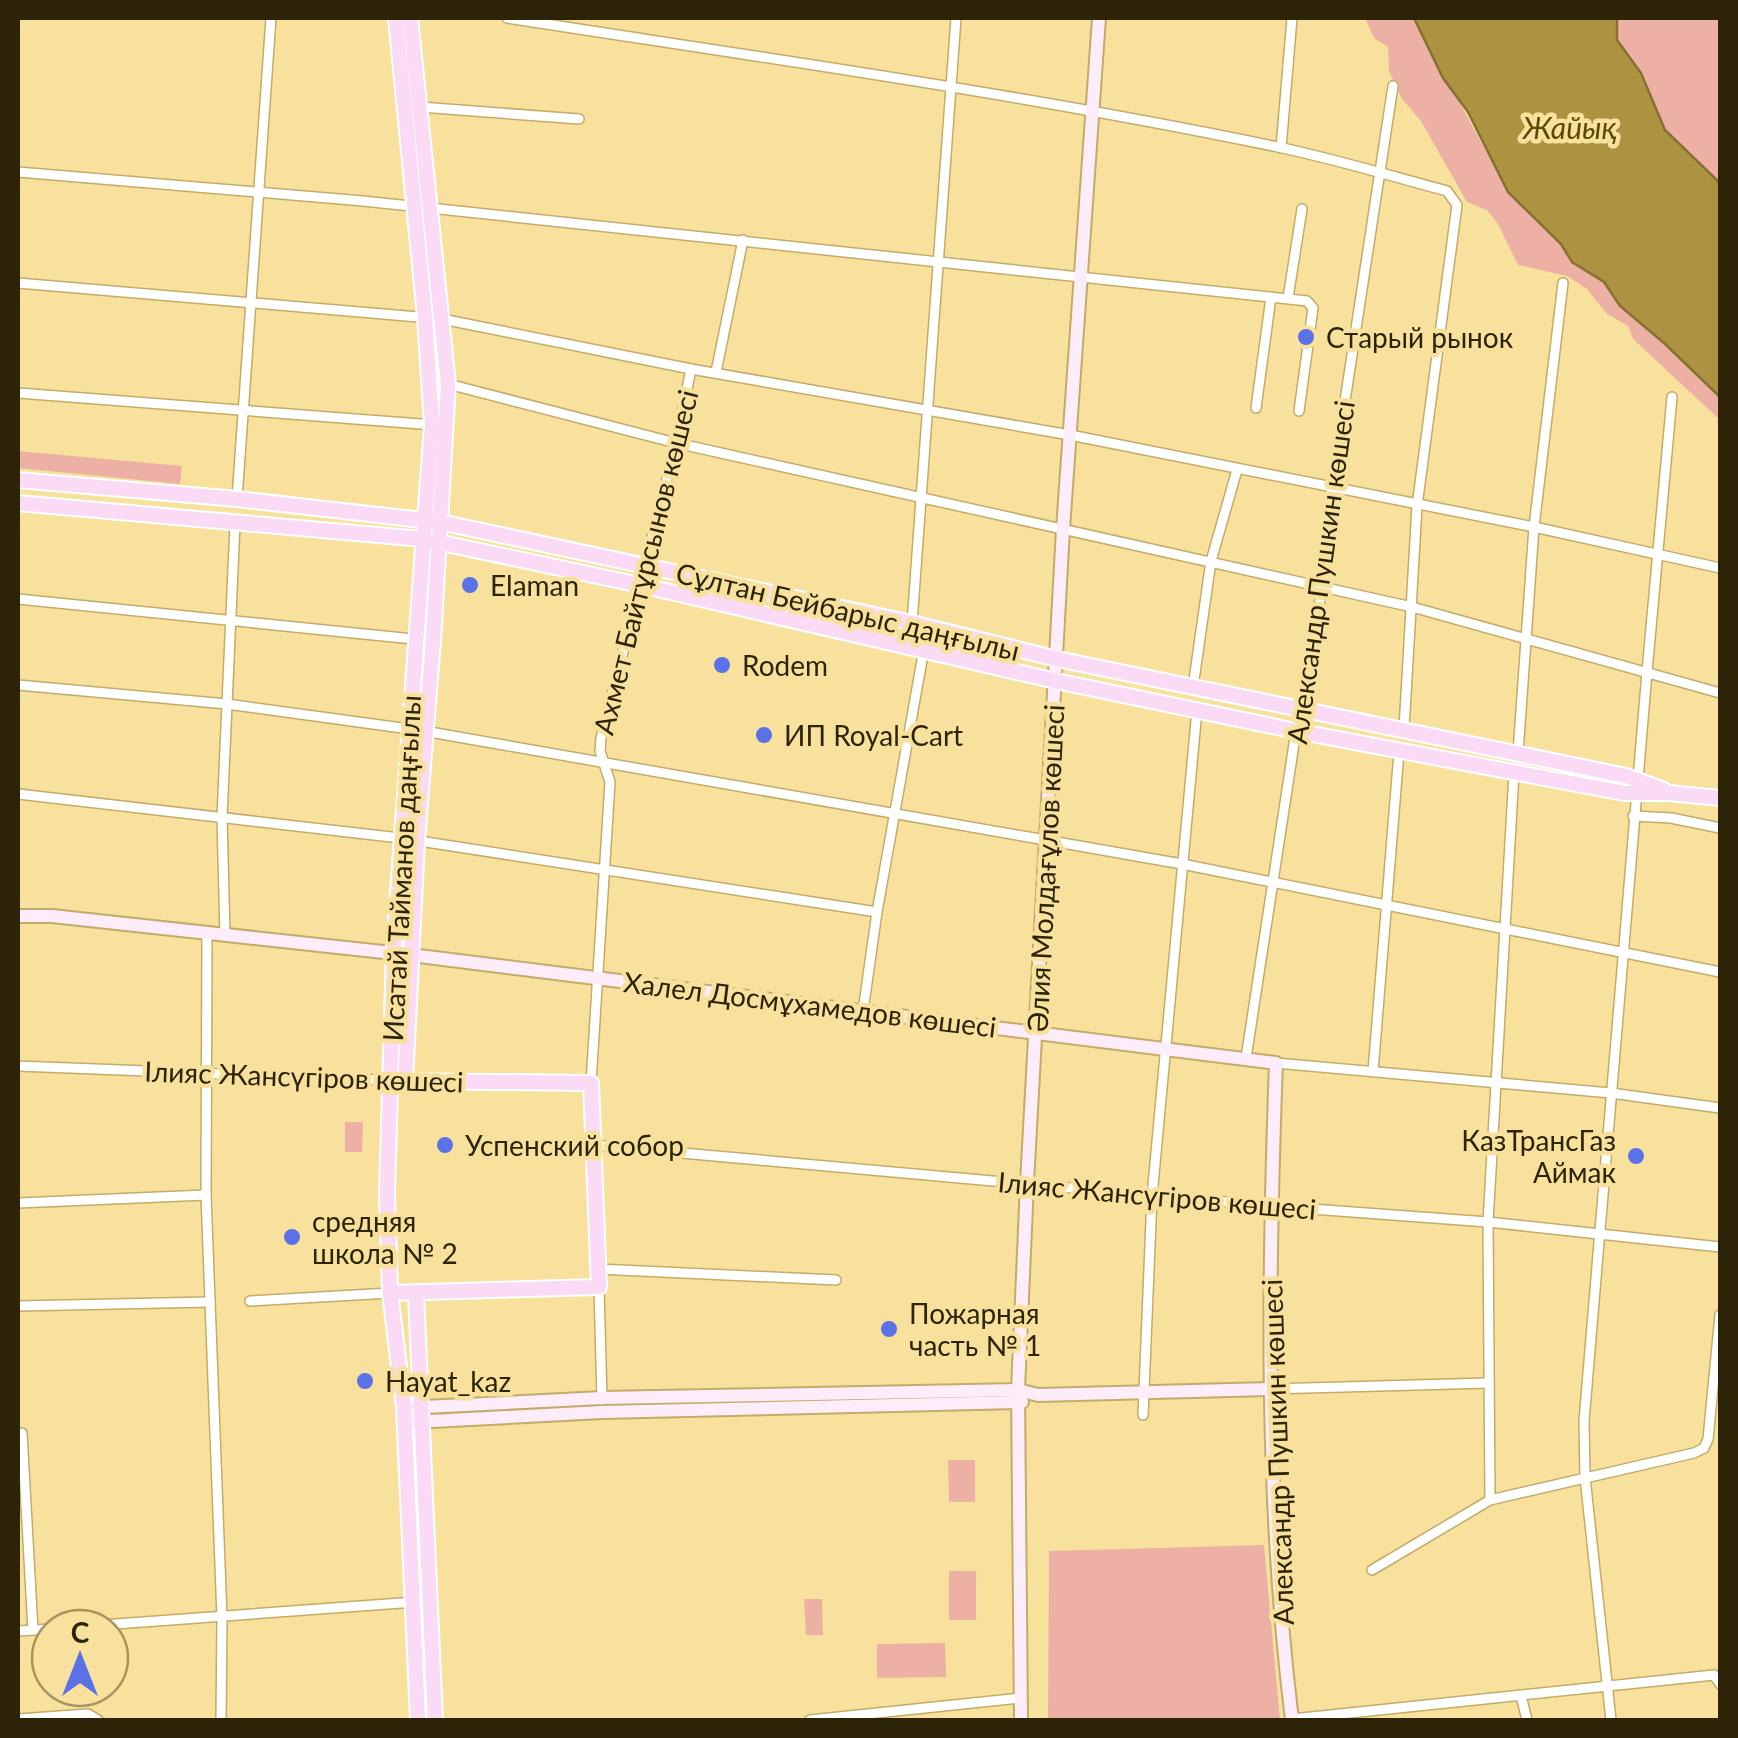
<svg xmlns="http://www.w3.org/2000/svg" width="1738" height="1738" font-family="Lato,sans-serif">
<rect width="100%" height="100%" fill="#f8e19c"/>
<g fill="#ecb1a4">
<polygon points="1365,18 1414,18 1508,192 1561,244 1572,262 1604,282 1620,307 1664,343 1720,397 1720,420 1633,339 1628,326 1606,313 1587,289 1567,276 1518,265 1498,224 1487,210 1467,202 1421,121 1402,99 1389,71 1388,47 1374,38"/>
<polygon points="1617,18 1720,18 1720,183 1665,130 1641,73 1617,40"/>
<polygon points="18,451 182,466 180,484 18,468"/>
<polygon points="345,1122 363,1122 362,1152 345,1152"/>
<polygon points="948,1460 975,1460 975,1502 949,1502"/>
<polygon points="1264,1545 1280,1720 1048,1720 1049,1551"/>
<rect x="949" y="1571" width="27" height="49"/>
<polygon points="804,1599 822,1599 823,1635 806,1635"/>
<polygon points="945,1643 946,1677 877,1678 877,1644"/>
</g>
<polygon fill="#ac9241" stroke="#867130" stroke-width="2.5" points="1414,18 1617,18 1617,40 1641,73 1665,130 1720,183 1720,397 1664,343 1620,306 1604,282 1572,262 1561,244 1508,192 1468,112 1443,78"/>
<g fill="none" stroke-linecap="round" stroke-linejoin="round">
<g stroke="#c3ac69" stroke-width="12">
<g id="street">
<path d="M507,18C765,58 1023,94 1278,147C1335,159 1391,176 1447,191L1457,205L1417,506L1404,729"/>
<polyline points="420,107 579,119"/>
<polyline points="1281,148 1292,18"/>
<polyline points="18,172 363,201 1307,301 1313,308 1299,411"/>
<polyline points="18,283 442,319 691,369 1070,435 1534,527 1720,568"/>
<polyline points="1288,298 1302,209"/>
<polyline points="716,372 743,240"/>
<polyline points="430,383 448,384 676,443 1412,607 1720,693"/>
<polyline points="18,393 434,425"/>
<polyline points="1256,408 1271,297"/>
<polyline points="237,499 271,18"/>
<polyline points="18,599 433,641"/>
<polyline points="912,623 956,18"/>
<polyline points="18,685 227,704 424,731 1182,864 1720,972"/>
<polyline points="1193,687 1211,561 1237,470"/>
<polyline points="1518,753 1534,527 1563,283"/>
<polyline points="18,794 400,838 877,912"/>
<polyline points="1633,816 1671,818 1720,828"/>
<polyline points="207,934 206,1195 222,1618 221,1720"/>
<polyline points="225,936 222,817 235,524"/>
<polyline points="863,1011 877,912 924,649"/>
<polyline points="1246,1058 1296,731 1322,589 1332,486 1393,86"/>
<polyline points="1276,1063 1611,1093 1720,1108"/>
<polyline points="18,1066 405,1081"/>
<polyline points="1373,1071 1399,752"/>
<polyline points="591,1083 610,782 600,751 601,738 676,443 691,369"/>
<polyline points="593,1145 1271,1206 1488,1222 1720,1247"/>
<polyline points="18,1203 206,1195"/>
<polyline points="598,1269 836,1280"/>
<polyline points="599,1287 602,1400"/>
<polyline points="250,1301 390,1293"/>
<polyline points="18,1306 210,1302"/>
<polyline points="1269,1389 1488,1383"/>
<polyline points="1143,1415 1152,1196 1197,710"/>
<polyline points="22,1433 33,1630"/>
<polyline points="1490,1500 1488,1222 1514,773"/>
<polyline points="1372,1570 1490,1500 1694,1453 1704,1448 1708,1439 1720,1315"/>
<polyline points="61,1628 429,1601"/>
<polyline points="18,1631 50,1629"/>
<polyline points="1521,1696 1527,1720"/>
<polyline points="18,1719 88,1714 98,1720"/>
<polyline points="1292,1719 1714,1675 1720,1684"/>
<polyline points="810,1720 1021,1698"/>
<path d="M1611,1720L1585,1477L1584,1421C1612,1079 1640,738 1672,397"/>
</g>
</g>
<g stroke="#c3ac69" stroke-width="16">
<g id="secondary">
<path d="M18,916H52L411,955L1276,1063C1268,1282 1265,1502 1292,1720"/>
<polyline points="404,1408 602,1398 1018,1390 1038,1395 1269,1389"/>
<polyline points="413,1422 602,1412 1022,1402"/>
<polyline points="1021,1720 1018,1390 1027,1183 1063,529 1099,18"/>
</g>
</g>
<g stroke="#fff" stroke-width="18">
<g id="primary">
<polyline points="396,18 425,317 432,425 394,946 387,1193 390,1293 404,1408 418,1720"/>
<polyline points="18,480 237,499 440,522 912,623 1057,659 1626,776 1664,790"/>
<polyline points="18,503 423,539 640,585 1056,681 1296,731 1624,793 1669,793 1720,798"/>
<polyline points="390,1293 599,1287 591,1083 405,1081 417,841 433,641 448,384 410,18"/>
<polyline points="416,1294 435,1720"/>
</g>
</g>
<use href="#street" stroke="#fff" stroke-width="9"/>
<use href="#secondary" stroke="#fdecfa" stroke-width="12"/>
<use href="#primary" stroke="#fadaf5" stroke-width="14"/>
</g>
<g fill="#5b71e8" stroke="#f8e19c" stroke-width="4">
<circle cx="1306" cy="337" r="10"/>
<circle cx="470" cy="585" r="10"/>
<circle cx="722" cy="665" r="10"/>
<circle cx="764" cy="735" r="10"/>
<circle cx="445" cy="1145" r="10"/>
<circle cx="1636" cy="1156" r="10"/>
<circle cx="292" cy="1237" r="10"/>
<circle cx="889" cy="1329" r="10"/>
<circle cx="365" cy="1381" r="10"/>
</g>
<g text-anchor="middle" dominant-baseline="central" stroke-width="9" stroke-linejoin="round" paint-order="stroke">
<g font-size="28" fill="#2d2407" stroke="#f8e19c" text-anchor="start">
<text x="1326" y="337">Старый рынок</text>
<text x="490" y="585">Elaman</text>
<text x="742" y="665">Rodem</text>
<text x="784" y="735">ИП Royal-Cart</text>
<text x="1616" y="1140" text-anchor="end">КазТрансГаз<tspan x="1616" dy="32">Аймак</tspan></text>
<text x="465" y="1145">Успенский собор</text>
<text x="312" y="1221">cредняя<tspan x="312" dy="32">школа № 2</tspan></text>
<text x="909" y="1313">Пожарная<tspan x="909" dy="32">часть № 1</tspan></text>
<text x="385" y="1381">Hayat_kaz</text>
</g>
<g font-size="28" fill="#2d2407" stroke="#f8e19c">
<text transform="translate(645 562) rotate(-76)">Ахмет Байтұрсынов көшесі</text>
<text transform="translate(1320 572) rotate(-82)">Александр Пушкин көшесі</text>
<text transform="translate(848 611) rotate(13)">Сұлтан Бейбарыс даңғылы</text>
<text transform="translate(401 868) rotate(-87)">Исатай Тайманов даңғылы</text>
<text transform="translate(1045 868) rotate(-87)">Әлия Молдағұлов көшесі</text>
<text transform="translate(810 1004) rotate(7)">Халел Досмұхамедов көшесі</text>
<text transform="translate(304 1076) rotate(2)">Ілияс Жансүгіров көшесі</text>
<text transform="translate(1157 1195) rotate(5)">Ілияс Жансүгіров көшесі</text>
<text transform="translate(1277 1452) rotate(-92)">Александр Пушкин көшесі</text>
</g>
<g font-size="30" font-style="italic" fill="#5b4906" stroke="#f8e19c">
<text x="1570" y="127">Жайық</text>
</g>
</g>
<rect width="1738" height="1738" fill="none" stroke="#2d2407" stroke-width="40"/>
<g transform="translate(80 1658)"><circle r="48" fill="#f8e19c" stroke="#a79560" stroke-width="2.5"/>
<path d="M0-8L18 38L0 25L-18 38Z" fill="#5b71e8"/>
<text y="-15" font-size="28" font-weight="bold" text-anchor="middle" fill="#2d2407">С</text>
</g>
</svg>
